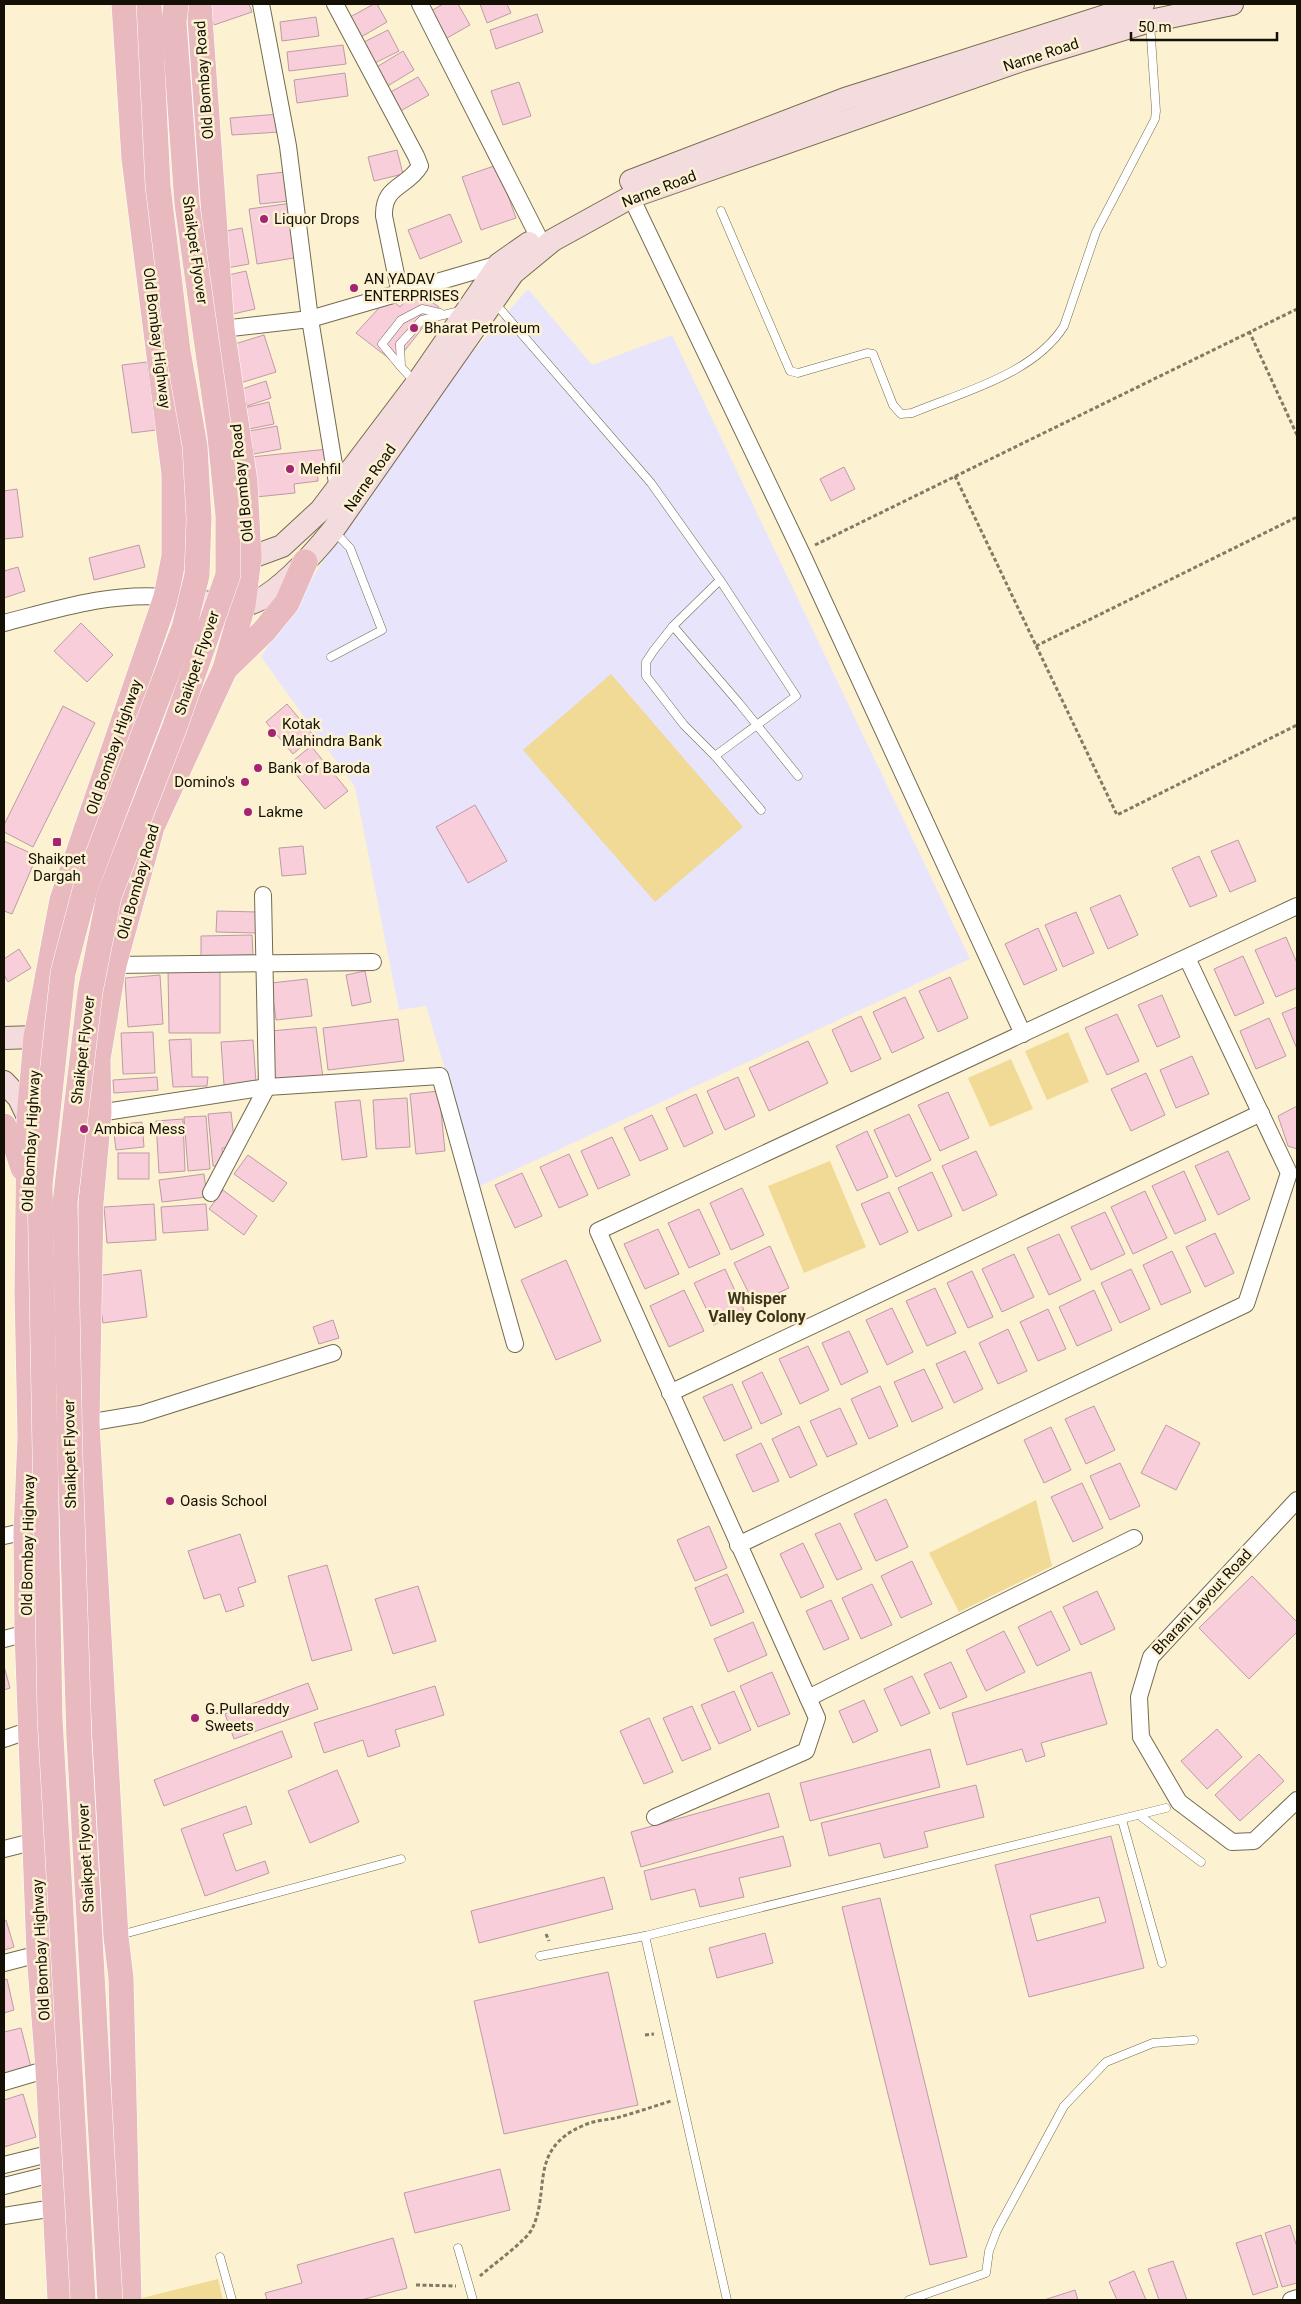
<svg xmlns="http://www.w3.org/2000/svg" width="1301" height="2304" font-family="Roboto,sans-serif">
<rect width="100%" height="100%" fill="#fcf2d1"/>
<polygon fill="#e8e4fb" points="528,289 592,365 672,335 970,959 480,1186 426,1006 399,1010 355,787 261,657 420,412"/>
<g fill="#f0da95">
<polygon points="611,674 743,827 655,902 523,750"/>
<polygon points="1068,1032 1089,1082 1047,1100 1025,1051"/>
<polygon points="1011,1059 1033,1109 990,1127 968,1078"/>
<polygon points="830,1161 866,1247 804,1273 768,1186"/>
<polygon points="1036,1500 1052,1566 959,1612 929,1553"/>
<polygon points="218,2279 223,2300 138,2300 138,2299"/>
</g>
<g fill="#f7ceda" stroke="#be9ba5" fill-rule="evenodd">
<polygon points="215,4 249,4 252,12 214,25 207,6"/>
<polygon points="374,4 377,4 387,22 361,37 350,17"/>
<polygon points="443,4 458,4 470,25 447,38 431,11"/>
<polygon points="480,4 507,4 511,13 487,23"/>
<polygon points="537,14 543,32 496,49 490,30"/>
<polygon points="316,17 319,36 282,41 280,22"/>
<polygon points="388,30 399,51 375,63 364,42"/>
<polygon points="343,45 346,64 289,71 287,52"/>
<polygon points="403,51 414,70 386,87 375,68"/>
<polygon points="345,73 348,96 297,103 294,80"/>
<polygon points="418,77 429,95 397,113 387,94"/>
<polygon points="519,82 531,116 503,125 491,91"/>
<polygon points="279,114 280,132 232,135 230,118"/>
<polygon points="397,150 403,174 374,181 368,157"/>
<polygon points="497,165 516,218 481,230 462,177"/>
<polygon points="285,172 289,201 260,204 257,175"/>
<polygon points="292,203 300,257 257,264 249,209"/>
<polygon points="450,214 462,242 420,259 408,230"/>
<polygon points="242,228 249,264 227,268 221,232"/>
<polygon points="246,271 255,309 233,314 224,276"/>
<polygon points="415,290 439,307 395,363 356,333 389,297 400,307"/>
<polygon points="264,335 276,372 237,384 225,347"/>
<polygon points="147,362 156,430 132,433 122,365"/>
<polygon points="266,381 271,398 247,406 242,389"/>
<polygon points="269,402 274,424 249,429 244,408"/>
<polygon points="277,426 281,449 254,454 249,431"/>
<polygon points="328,449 330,466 317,467 318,481 294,484 295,493 256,497 251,457"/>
<polygon points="844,467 855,489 831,501 820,479"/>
<polygon points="17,489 23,537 4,539 4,491"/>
<polygon points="139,545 145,567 94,580 89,558"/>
<polygon points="18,567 25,591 4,598 4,571"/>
<polygon points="81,623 113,655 87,682 54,651"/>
<polygon points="287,704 314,736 293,754 266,722"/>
<polygon points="63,706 95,723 33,847 4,832 4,825"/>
<polygon points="311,746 348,791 325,809 288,765"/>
<polygon points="475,805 507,861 468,883 436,827"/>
<polygon points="1238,840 1256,881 1230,892 1211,851"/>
<polygon points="4,841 37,856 12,914 4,911"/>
<polygon points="303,846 306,874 282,876 279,848"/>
<polygon points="1199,856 1217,896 1190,907 1172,868"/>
<polygon points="1120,895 1138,935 1108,949 1090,908"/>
<polygon points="217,911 258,912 257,933 216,932"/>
<polygon points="1076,912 1094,953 1063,967 1045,925"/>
<polygon points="1038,928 1057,970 1024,985 1005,944"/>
<polygon points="252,935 253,955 201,956 201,936"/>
<polygon points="1286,937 1297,963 1297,988 1276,997 1255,950"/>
<polygon points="19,949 31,968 8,982 4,975 4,959"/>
<polygon points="1243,956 1264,1003 1235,1016 1214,969"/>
<polygon points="168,969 220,969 220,1033 169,1033"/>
<polygon points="365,971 371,1002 352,1006 346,975"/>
<polygon points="160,975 163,1024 128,1027 125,978"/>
<polygon points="950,977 968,1018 938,1032 919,991"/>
<polygon points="307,979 312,1016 276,1020 271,983"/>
<polygon points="1162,995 1180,1037 1157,1047 1138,1005"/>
<polygon points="905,997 924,1038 892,1053 873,1012"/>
<polygon points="1297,1007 1297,1049 1282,1013"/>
<polygon points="1117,1014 1139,1061 1107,1075 1085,1028"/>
<polygon points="861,1016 881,1059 851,1072 832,1030"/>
<polygon points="1269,1018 1286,1056 1256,1069 1240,1031"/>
<polygon points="398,1019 404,1061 328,1070 323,1028"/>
<polygon points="316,1027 323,1078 274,1079 270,1031"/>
<polygon points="153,1032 155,1073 123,1074 121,1033"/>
<polygon points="191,1039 192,1077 208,1077 207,1086 173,1087 169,1040"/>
<polygon points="253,1040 256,1082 224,1085 221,1042"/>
<polygon points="808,1041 828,1083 769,1111 749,1068"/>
<polygon points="1192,1056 1209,1094 1176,1108 1160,1070"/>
<polygon points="1146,1073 1165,1115 1131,1131 1111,1089"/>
<polygon points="157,1077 158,1090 114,1093 113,1080"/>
<polygon points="738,1077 755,1116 725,1130 707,1091"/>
<polygon points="439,1091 445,1151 416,1154 410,1094"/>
<polygon points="948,1092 969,1138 940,1151 918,1105"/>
<polygon points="696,1094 713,1133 684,1147 666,1108"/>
<polygon points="407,1098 410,1147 376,1149 373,1100"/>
<polygon points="360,1100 367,1157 342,1160 335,1102"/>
<polygon points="1297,1106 1297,1149 1288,1146 1278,1116"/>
<polygon points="231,1112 235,1147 222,1148 223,1165 213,1166 208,1114"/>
<polygon points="909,1114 931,1160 896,1177 874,1130"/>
<polygon points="652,1115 668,1149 640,1161 624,1128"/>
<polygon points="206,1116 210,1169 188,1171 184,1117"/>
<polygon points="183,1119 185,1171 159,1173 156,1121"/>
<polygon points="142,1122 144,1147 116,1150 113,1125"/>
<polygon points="867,1131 888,1177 857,1191 836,1146"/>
<polygon points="612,1137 630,1175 598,1189 581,1151"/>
<polygon points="976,1151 997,1195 963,1211 942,1166"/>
<polygon points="1228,1151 1250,1199 1218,1215 1195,1166"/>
<rect x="118" y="1153" width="31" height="26"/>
<polygon points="569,1154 588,1195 559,1208 540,1167"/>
<polygon points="248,1155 287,1183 273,1202 234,1174"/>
<polygon points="1184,1171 1206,1220 1175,1234 1152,1186"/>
<polygon points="932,1172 952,1216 918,1231 898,1188"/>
<polygon points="522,1173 542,1216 515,1228 495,1185"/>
<polygon points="204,1174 207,1197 162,1202 159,1180"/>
<polygon points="742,1188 764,1235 731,1250 710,1203"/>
<polygon points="223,1190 257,1216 244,1235 209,1209"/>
<polygon points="1145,1191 1167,1238 1133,1254 1111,1207"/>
<polygon points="889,1192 908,1232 880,1245 861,1204"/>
<polygon points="154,1204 156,1240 107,1243 104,1207"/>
<polygon points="206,1204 208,1230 163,1233 161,1207"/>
<polygon points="699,1209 720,1254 689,1268 668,1223"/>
<polygon points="1105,1212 1125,1254 1091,1270 1071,1227"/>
<polygon points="658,1229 679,1274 645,1289 624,1244"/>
<polygon points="1215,1233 1234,1273 1205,1287 1186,1247"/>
<polygon points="1059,1234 1081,1280 1049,1295 1027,1248"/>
<polygon points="770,1246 789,1288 754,1304 734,1263"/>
<polygon points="1172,1251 1191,1292 1161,1305 1143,1265"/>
<polygon points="1014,1254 1034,1297 1002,1312 982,1269"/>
<polygon points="566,1260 601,1341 556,1360 521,1280"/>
<polygon points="725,1269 744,1310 714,1325 694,1283"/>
<polygon points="1131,1269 1150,1309 1120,1323 1101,1283"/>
<polygon points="141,1270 147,1317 103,1323 96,1276"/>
<polygon points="972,1271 993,1317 968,1328 947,1283"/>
<polygon points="935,1288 956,1333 927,1346 906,1301"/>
<polygon points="684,1290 704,1331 669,1347 650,1306"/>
<polygon points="1094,1290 1112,1330 1077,1346 1059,1307"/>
<polygon points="892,1308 913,1352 887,1365 866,1320"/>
<polygon points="1048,1309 1066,1349 1038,1361 1020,1322"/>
<polygon points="333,1320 339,1338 319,1344 313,1327"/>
<polygon points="1008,1329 1027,1371 998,1384 979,1343"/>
<polygon points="849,1331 868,1372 841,1385 822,1343"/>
<polygon points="808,1346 829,1390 800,1404 779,1359"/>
<polygon points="965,1351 983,1389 954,1403 936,1364"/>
<polygon points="924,1369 943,1408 912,1422 894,1382"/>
<polygon points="762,1372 782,1414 761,1424 742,1382"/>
<polygon points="732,1384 752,1428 724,1441 703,1397"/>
<polygon points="880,1386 898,1426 869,1439 851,1399"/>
<polygon points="1094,1406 1115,1450 1086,1464 1065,1419"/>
<polygon points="840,1408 857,1444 827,1457 810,1421"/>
<polygon points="1166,1425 1200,1443 1176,1490 1141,1473"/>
<polygon points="799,1426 817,1465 790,1478 772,1439"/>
<polygon points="1051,1427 1071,1470 1044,1483 1024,1440"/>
<polygon points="761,1443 779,1481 753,1492 736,1455"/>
<polygon points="1120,1463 1140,1506 1110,1520 1090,1476"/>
<polygon points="1082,1483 1103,1528 1073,1542 1051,1497"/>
<polygon points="886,1499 908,1547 876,1561 854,1514"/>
<polygon points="840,1523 862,1569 837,1580 815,1534"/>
<polygon points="709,1526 727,1568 695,1581 677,1540"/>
<polygon points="240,1534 256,1582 238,1588 244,1606 226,1612 220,1594 204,1599 188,1551"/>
<polygon points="803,1543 824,1587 801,1598 780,1554"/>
<polygon points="912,1561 932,1604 901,1618 881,1576"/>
<polygon points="327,1565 352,1650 312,1661 288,1576"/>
<polygon points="727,1574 744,1612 711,1626 695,1588"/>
<polygon points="1252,1576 1297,1622 1297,1632 1249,1679 1199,1628"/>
<polygon points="872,1584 892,1625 861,1639 842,1598"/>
<polygon points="418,1586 436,1641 393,1654 375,1599"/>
<polygon points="1097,1591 1115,1629 1081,1645 1063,1607"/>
<polygon points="831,1600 849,1639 824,1650 806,1611"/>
<polygon points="1051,1611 1070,1650 1037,1666 1018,1627"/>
<polygon points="753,1622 767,1655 728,1672 714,1639"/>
<polygon points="1004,1631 1025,1672 986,1691 966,1650"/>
<polygon points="951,1662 967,1697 940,1709 924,1674"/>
<polygon points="4,1666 10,1688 4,1690"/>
<polygon points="772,1672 790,1714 758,1727 740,1686"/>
<polygon points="1091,1672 1107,1724 1041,1743 1045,1756 1026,1762 1022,1749 967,1765 952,1713"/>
<polygon points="912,1676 930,1713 901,1726 884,1689"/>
<polygon points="308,1683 318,1709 234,1739 225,1714"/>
<polygon points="435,1686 444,1715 395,1730 400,1746 368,1757 363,1740 324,1753 314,1723"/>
<polygon points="734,1691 751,1730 719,1744 701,1705"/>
<polygon points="864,1700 878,1731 853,1743 839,1711"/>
<polygon points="692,1706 711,1749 682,1761 663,1718"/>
<polygon points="649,1718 673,1772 644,1784 620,1731"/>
<polygon points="1217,1729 1242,1757 1207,1789 1181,1761"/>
<polygon points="282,1731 292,1757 164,1806 154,1780"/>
<polygon points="930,1749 940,1787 810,1821 800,1783"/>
<polygon points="1259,1754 1284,1781 1240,1821 1215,1795"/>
<polygon points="337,1770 359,1822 310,1843 288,1791"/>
<polygon points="976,1785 984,1817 924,1832 928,1847 884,1858 880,1843 829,1856 821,1823"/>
<polygon points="769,1793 779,1827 641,1867 631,1832"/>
<polygon points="246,1806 252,1824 223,1834 236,1871 265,1861 269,1873 205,1896 181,1829"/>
<polygon points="783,1836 791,1866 739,1878 744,1897 700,1907 695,1889 651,1900 644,1871"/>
<path d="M1111,1836L1144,1968L1029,1997L995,1865ZM1099,1897L1106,1922L1037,1941L1030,1915Z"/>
<polygon points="604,1877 613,1909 479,1943 471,1911"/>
<polygon points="880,1898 967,2257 930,2265 842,1907"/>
<polygon points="6,1920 14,1947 4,1950 4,1921"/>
<polygon points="765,1933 773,1963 717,1978 709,1948"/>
<polygon points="608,1972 638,2105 504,2134 474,2001"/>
<polygon points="7,1979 14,2010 4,2013 4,1980"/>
<polygon points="21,2028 32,2071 4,2078 4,2032"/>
<polygon points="23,2094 36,2137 4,2147 4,2100"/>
<polygon points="500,2169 510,2210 415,2233 404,2193"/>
<polygon points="1290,2225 1297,2247 1297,2283 1282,2287 1265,2233"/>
<polygon points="1261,2235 1278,2287 1253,2295 1236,2243"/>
<polygon points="393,2238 407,2288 361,2300 267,2300 265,2293 302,2283 297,2265"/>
<polygon points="1173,2261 1187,2300 1159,2300 1148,2269"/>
<polygon points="1134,2271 1146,2300 1117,2300 1109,2282"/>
<polygon points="1075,2290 1078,2300 1044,2300"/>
</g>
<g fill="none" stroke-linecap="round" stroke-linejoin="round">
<g stroke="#746b4e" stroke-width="9">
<g id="lane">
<path d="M721,211L790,371L798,373L867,353L873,354L893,405L901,414L912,413C963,392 1034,374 1064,326L1096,232L1155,119L1156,111L1150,23"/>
<polyline points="494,302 651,483 720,580 796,696 715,756"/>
<polyline points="401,367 382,344 401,320 422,309 440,313"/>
<polyline points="415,382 401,367 400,344 422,320 460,311"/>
<polyline points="720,580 673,626 654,650 646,662 646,676 684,725 715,756 761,810"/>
<polyline points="673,626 739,703 798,776"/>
<polyline points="331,657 382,630 350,548 335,532"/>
<polyline points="1139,1815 1201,1862"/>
<polyline points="1122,1820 1162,1963"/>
<polyline points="120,1935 401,1859"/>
<polyline points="645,1936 727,2300"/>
<polyline points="540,1956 645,1936 1166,1808"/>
<polyline points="458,2248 473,2300"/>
<polyline points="220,2257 232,2300"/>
<polyline points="909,2300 986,2273 989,2251 997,2230 1064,2106 1106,2062 1153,2043 1194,2040"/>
</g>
</g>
<g stroke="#746b4e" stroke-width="18">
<g id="street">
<polyline points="261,4 288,146 310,319 338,489"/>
<path d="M335,4L416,156L420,166C407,188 383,185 384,216L400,294"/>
<polyline points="420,4 538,236"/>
<polyline points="631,197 801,552 1023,1034"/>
<polyline points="222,329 310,319 499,264"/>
<path d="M4,623C58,609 110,592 166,597"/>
<polyline points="114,965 373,962"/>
<polyline points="99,1113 267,1087 440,1076 515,1344"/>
<polyline points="211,1193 267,1087 263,895"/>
<polyline points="670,1393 1261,1113"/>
<polyline points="87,1423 141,1414 333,1353"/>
<polyline points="1297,1500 1151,1657 1139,1697 1141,1737 1179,1802 1232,1842 1254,1841 1297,1800"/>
<polyline points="4,1536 26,1531"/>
<polyline points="738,1545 1246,1304 1289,1173 1187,958"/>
<polyline points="4,1639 27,1633"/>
<polyline points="808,1698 1134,1538"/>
<polyline points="4,1739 30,1730"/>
<polyline points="655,1817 806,1751 817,1718 598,1231 1297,906"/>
<polyline points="4,1849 36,1841"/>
<polyline points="4,1963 39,1954"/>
<polyline points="4,2082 48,2069"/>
<polyline points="4,2165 52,2153"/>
<polyline points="4,2186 52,2174"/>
<polyline points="4,2216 54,2208"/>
<polyline points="1291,2300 1297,2298"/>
</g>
</g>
<g stroke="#746b4e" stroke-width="24">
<g id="secondary">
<polyline points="631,181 845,99 1143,4"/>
<polyline points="249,558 282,546 321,510 417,383 499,264 529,243"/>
<path d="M172,598C195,600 220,606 242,605C271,604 315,552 333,530L513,273L553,240L631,197L1022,60L1150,21L1232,4"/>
<polyline points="4,1038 36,1037"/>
<polyline points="4,1082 19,1098 29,1119"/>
</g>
</g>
<g stroke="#fff" stroke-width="26">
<g id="primary">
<polyline points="225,669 264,631 287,603 305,562"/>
<polyline points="4,1126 17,1150 23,1168"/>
<polyline points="60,2300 48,2069 39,1954 27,1633 26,1531 30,1437 27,1292 29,1119 36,1037 62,900 166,597 174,556 174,474 134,159 124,4"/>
<polyline points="129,2300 121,1978 116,1937 87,1423 91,1203 99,1113 98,1059 114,965 152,827 225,669 243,605 249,558 245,481 222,329 199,4"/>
</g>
</g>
<g stroke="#817a65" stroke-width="3" stroke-dasharray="4 2.5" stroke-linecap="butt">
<polyline points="1249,331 1297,435"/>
<polyline points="955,476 1117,815 1297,725"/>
<polyline points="815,545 1297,309"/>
<polyline points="1036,646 1297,517"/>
<polyline points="546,1934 549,1941"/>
<polyline points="645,2035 654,2034"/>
<path d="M480,2276C492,2265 528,2240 533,2227C550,2188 529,2150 582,2126C592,2121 605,2120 616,2118C634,2113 652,2107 671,2101"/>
<polyline points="416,2285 456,2286"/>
</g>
<use href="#lane" stroke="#fff" stroke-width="8"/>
<use href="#street" stroke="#fff" stroke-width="16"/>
<use href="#secondary" stroke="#f4dcde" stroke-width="22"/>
<use href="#primary" stroke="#e8b9be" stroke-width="25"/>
<g stroke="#fff" stroke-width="26" stroke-linecap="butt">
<g id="primary-bridge">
<polyline points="83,2300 50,1718 40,1185 63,973 86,886 184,628 197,575 199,519 195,446 178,351 158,186 149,4"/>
<polyline points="110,2300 79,1738 70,1454 65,1203 90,992 109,896 175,726 228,575 228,516 220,437 187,204 174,22 176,4"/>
</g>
</g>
<use href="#primary-bridge" stroke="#e8b9be" stroke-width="25"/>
</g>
<g fill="#a32374" stroke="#fcf2d1" stroke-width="2">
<circle cx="264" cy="219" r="5"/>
<circle cx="354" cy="288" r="5"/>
<circle cx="414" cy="328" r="5"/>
<circle cx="290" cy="469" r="5"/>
<circle cx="272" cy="733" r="5"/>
<circle cx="258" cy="768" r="5"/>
<circle cx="245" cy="782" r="5"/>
<circle cx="248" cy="812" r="5"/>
<rect x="52" y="837" width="10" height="10" rx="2.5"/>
<circle cx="84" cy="1129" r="5"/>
<circle cx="170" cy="1501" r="5"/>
<circle cx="195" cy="1718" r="5"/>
</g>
<g text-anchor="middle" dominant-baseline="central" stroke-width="5" stroke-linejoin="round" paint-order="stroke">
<g font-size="15" fill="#141005" stroke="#fcf2d1">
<text transform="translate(1041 55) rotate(-18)">Narne Road</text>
<text transform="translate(204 80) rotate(-94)">Old Bombay Road</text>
<text transform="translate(659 189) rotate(-21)">Narne Road</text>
<text transform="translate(195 250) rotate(82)">Shaikpet Flyover</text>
<text transform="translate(157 338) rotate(83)">Old Bombay Highway</text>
<text transform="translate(370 478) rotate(-55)">Narne Road</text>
<text transform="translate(242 483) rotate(-96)">Old Bombay Road</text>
<text transform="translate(197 663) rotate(-71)">Shaikpet Flyover</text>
<text transform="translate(114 747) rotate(-71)">Old Bombay Highway</text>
<text transform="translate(138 882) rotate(-74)">Old Bombay Road</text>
<text transform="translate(83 1050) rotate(-83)">Shaikpet Flyover</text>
<text transform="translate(31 1141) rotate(-87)">Old Bombay Highway</text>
<text transform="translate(70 1454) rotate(-91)">Shaikpet Flyover</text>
<text transform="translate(28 1545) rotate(-89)">Old Bombay Highway</text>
<text transform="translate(1202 1602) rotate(-47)">Bharani Layout Road</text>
<text transform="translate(86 1858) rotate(-93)">Shaikpet Flyover</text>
<text transform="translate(41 1950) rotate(-93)">Old Bombay Highway</text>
</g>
<g font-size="15" fill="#141005" stroke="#fcf2d1" text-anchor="start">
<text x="274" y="219">Liquor Drops</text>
<text x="364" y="279">AN YADAV<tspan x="364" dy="17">ENTERPRISES</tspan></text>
<text x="424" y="328">Bharat Petroleum</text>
<text x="300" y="469">Mehfil</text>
<text x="282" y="724">Kotak<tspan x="282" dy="17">Mahindra Bank</tspan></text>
<text x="268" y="768">Bank of Baroda</text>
<text x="235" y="782" text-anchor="end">Domino's</text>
<text x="258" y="812">Lakme</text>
<text x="57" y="859" text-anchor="middle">Shaikpet<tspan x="57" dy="17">Dargah</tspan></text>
<text x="94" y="1129">Ambica Mess</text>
<text x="180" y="1501">Oasis School</text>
<text x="205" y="1709">G.Pullareddy<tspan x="205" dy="17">Sweets</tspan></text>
</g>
<g font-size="16" font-weight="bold" fill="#3e351a" stroke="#fcf2d1">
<text x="757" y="1298">Whisper<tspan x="757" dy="18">Valley Colony</tspan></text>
</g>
</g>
<rect width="1301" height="2304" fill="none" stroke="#141005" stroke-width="10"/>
<path d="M1131 32v8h146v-8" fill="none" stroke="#141005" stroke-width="2.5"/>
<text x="1138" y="32" font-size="15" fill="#141005" stroke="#fcf2d1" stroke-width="4" paint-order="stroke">50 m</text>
</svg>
